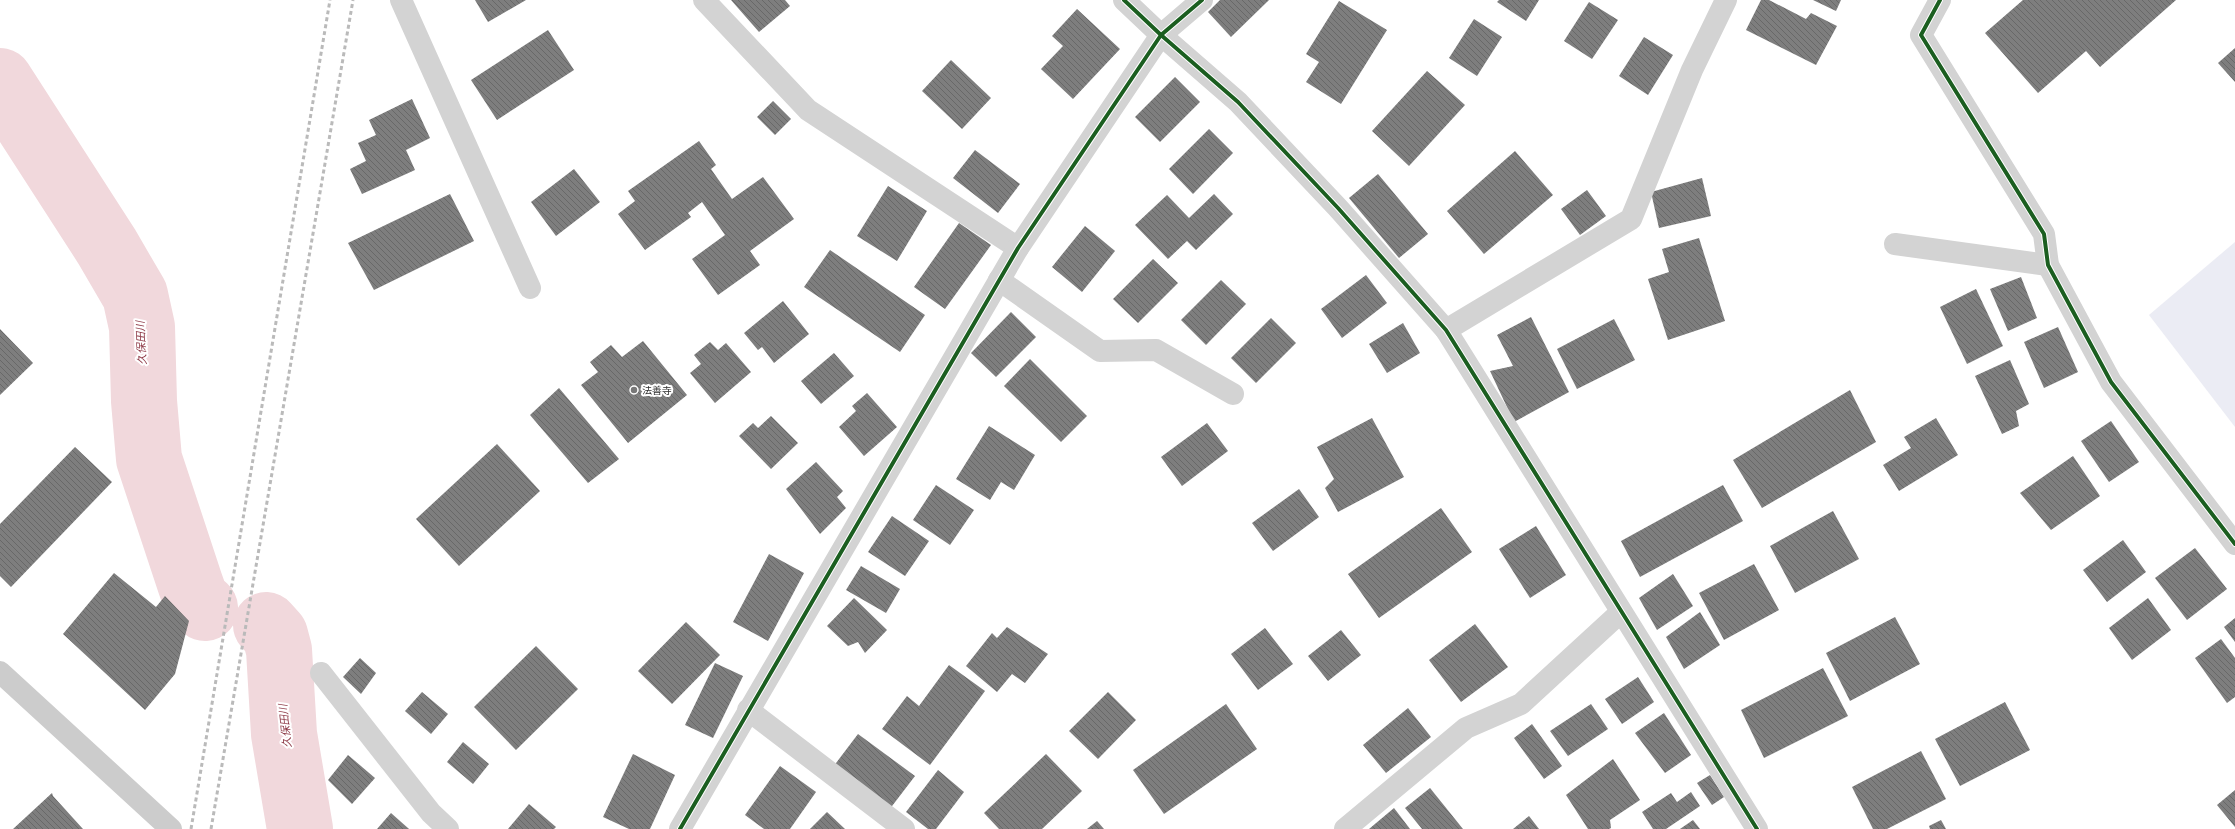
<svg xmlns="http://www.w3.org/2000/svg" width="2235" height="829" font-family="Arial,'Noto Sans JP',sans-serif">
  <defs>
    <pattern id="building-back-hatch" width="6" height="6" patternUnits="userSpaceOnUse"><rect width="6" height="6" fill="#7e7e7e"/><path d="M-1 5l2 2M0 0l6 6M5-1l2 2" fill="none" stroke="#686868"/></pattern>
  </defs>
  <rect width="100%" height="100%" fill="#fff"/>
  <polygon fill="#ebecf4" points="2235,242 2235,427 2149,315"/>
  <g fill="none" stroke-linecap="round" stroke-linejoin="round">
    <g stroke="#f1d8dc" stroke-width="66">
      <polyline points="0,81 107,247 135,295 142,327 144,401 149,459 190,583 196,600 205,608"/>
      <polyline points="266,625 275,635 279,650 284,734 300,829"/>
    </g>
  </g>
  <g fill="url(#building-back-hatch)">
    <polygon points="475,0 526,0 488,22"/>
    <polygon points="731,0 785,0 790,6 759,32"/>
    <polygon points="1220,0 1269,0 1231,37 1208,12"/>
    <polygon points="1499,0 1539,0 1526,21 1497,2"/>
    <polygon points="1761,0 1769,0 1806,19 1811,13 1837,26 1816,65 1746,30"/>
    <polygon points="1813,0 1841,0 1836,11"/>
    <polygon points="2023,0 2176,0 2100,67 2086,51 2038,93 1985,33"/>
    <polygon points="1339,1 1387,30 1341,104 1306,82 1319,62 1306,54"/>
    <polygon points="1589,2 1618,20 1592,59 1564,41"/>
    <polygon points="1077,9 1120,49 1073,99 1041,69 1063,46 1052,36"/>
    <polygon points="1474,19 1502,37 1477,76 1449,58"/>
    <polygon points="548,30 574,70 497,120 471,80"/>
    <polygon points="1644,37 1673,55 1648,95 1619,76"/>
    <polygon points="2235,48 2235,82 2218,63"/>
    <polygon points="951,60 991,98 962,129 922,91"/>
    <polygon points="1427,71 1465,105 1409,166 1372,131"/>
    <polygon points="1175,77 1200,102 1160,142 1135,117"/>
    <polygon points="412,99 430,138 406,150 415,170 362,194 350,169 366,161 358,143 376,135 369,120"/>
    <polygon points="773,101 791,119 775,135 757,117"/>
    <polygon points="1209,129 1233,153 1193,194 1169,169"/>
    <polygon points="699,141 716,165 711,169 732,199 763,177 794,219 750,251 760,265 718,295 692,259 725,235 702,202 688,213 691,217 645,250 618,214 635,201 628,191"/>
    <polygon points="975,150 1020,184 998,213 953,178"/>
    <polygon points="1515,151 1553,195 1484,254 1447,211"/>
    <polygon points="574,169 600,202 556,236 531,202"/>
    <polygon points="1378,174 1428,234 1399,258 1349,198"/>
    <polygon points="1702,178 1711,216 1659,228 1651,192"/>
    <polygon points="888,186 927,211 897,261 857,236"/>
    <polygon points="1587,190 1606,216 1580,235 1561,209"/>
    <polygon points="450,194 474,241 374,290 348,243"/>
    <polygon points="1214,194 1233,214 1196,250 1187,241 1168,259 1135,225 1167,195 1189,218"/>
    <polygon points="959,223 991,245 945,309 914,287"/>
    <polygon points="1085,226 1115,251 1082,292 1052,267"/>
    <polygon points="1699,238 1725,321 1668,340 1648,279 1669,272 1662,249"/>
    <polygon points="830,250 925,315 900,352 804,287"/>
    <polygon points="1153,259 1178,283 1138,323 1113,299"/>
    <polygon points="1366,275 1387,303 1342,338 1321,309"/>
    <polygon points="2021,277 2037,318 2008,331 1990,289"/>
    <polygon points="1221,280 1246,304 1206,345 1181,320"/>
    <polygon points="1976,289 2003,346 1967,364 1940,307"/>
    <polygon points="783,301 809,334 774,363 762,347 758,350 744,333"/>
    <polygon points="1011,312 1036,337 996,377 971,353"/>
    <polygon points="1531,317 1569,392 1514,422 1490,371 1513,366 1497,335"/>
    <polygon points="1271,318 1296,343 1256,383 1231,358"/>
    <polygon points="1614,319 1635,360 1577,389 1557,349"/>
    <polygon points="1403,323 1420,353 1387,373 1369,344"/>
    <polygon points="2058,327 2078,372 2044,388 2024,342"/>
    <polygon points="0,329 33,363 0,395"/>
    <polygon points="643,341 687,395 628,443 581,385 598,372 590,362 611,345 622,357"/>
    <polygon points="710,342 718,350 726,343 751,372 715,403 690,373 701,364 694,355"/>
    <polygon points="834,353 854,376 821,404 801,381"/>
    <polygon points="1030,359 1087,416 1061,442 1004,386"/>
    <polygon points="2010,360 2029,404 2016,411 2019,426 2002,434 1975,376"/>
    <polygon points="559,388 619,459 588,483 530,415"/>
    <polygon points="1850,390 1876,442 1762,508 1733,460"/>
    <polygon points="867,393 897,427 864,456 839,427 856,411 852,406"/>
    <polygon points="771,416 798,443 771,469 739,436 753,423 758,428"/>
    <polygon points="1372,418 1404,477 1338,512 1325,488 1334,479 1317,447"/>
    <polygon points="1936,418 1958,455 1899,491 1883,465 1911,448 1904,437"/>
    <polygon points="2111,421 2139,462 2109,482 2081,441"/>
    <polygon points="1207,423 1228,451 1182,486 1161,457"/>
    <polygon points="989,426 1035,455 1014,490 1001,482 990,500 956,479"/>
    <polygon points="497,444 540,491 459,566 416,519"/>
    <polygon points="75,447 112,482 11,587 0,576 0,524"/>
    <polygon points="2073,456 2100,496 2051,530 2020,493"/>
    <polygon points="816,462 843,491 837,497 846,508 820,534 786,489"/>
    <polygon points="936,485 974,510 950,545 913,520"/>
    <polygon points="1723,485 1743,521 1640,577 1621,541"/>
    <polygon points="1299,489 1319,517 1273,551 1252,523"/>
    <polygon points="1441,508 1472,552 1379,618 1348,574"/>
    <polygon points="1833,511 1859,559 1795,593 1770,546"/>
    <polygon points="892,516 929,541 905,576 868,552"/>
    <polygon points="1536,526 1566,575 1530,598 1499,549"/>
    <polygon points="2123,540 2146,572 2107,602 2083,570"/>
    <polygon points="2195,548 2227,589 2187,620 2155,578"/>
    <polygon points="769,554 804,573 768,641 733,622"/>
    <polygon points="1754,564 1779,610 1724,640 1699,593"/>
    <polygon points="861,566 900,589 886,613 846,590"/>
    <polygon points="114,573 156,607 165,596 189,621 175,674 145,710 63,634"/>
    <polygon points="1673,574 1693,606 1657,630 1639,598"/>
    <polygon points="854,598 887,630 865,653 858,642 848,646 827,626"/>
    <polygon points="2148,598 2171,630 2132,660 2109,628"/>
    <polygon points="1700,612 1720,645 1684,669 1666,637"/>
    <polygon points="1895,617 1920,664 1850,701 1826,653"/>
    <polygon points="2235,618 2235,642 2224,627"/>
    <polygon points="686,622 720,655 672,704 638,671"/>
    <polygon points="1475,624 1508,667 1461,702 1429,660"/>
    <polygon points="1007,627 1048,654 1025,683 1012,674 997,692 966,666 992,633 997,638"/>
    <polygon points="1265,628 1293,664 1258,690 1231,654"/>
    <polygon points="1341,630 1361,655 1328,681 1308,656"/>
    <polygon points="2221,639 2235,658 2235,697 2227,703 2195,658"/>
    <polygon points="536,646 578,689 516,750 474,707"/>
    <polygon points="360,658 376,673 361,694 343,677"/>
    <polygon points="715,663 743,676 713,738 685,725"/>
    <polygon points="949,665 985,691 930,765 882,729 907,696 919,706"/>
    <polygon points="1823,668 1848,716 1764,758 1741,710"/>
    <polygon points="1638,677 1654,702 1622,724 1605,699"/>
    <polygon points="422,692 448,714 431,734 405,711"/>
    <polygon points="1108,692 1136,720 1098,759 1069,731"/>
    <polygon points="2005,702 2030,750 1960,786 1935,739"/>
    <polygon points="1226,704 1257,749 1164,814 1133,770"/>
    <polygon points="1591,704 1608,729 1568,756 1550,731"/>
    <polygon points="1408,708 1431,737 1386,773 1363,745"/>
    <polygon points="1664,713 1691,755 1665,773 1635,733"/>
    <polygon points="1532,724 1562,766 1544,779 1514,738"/>
    <polygon points="858,734 915,776 889,810 833,767"/>
    <polygon points="463,742 489,764 473,784 447,762"/>
    <polygon points="1921,751 1946,799 1887,829 1873,829 1852,787"/>
    <polygon points="633,754 675,775 650,829 629,829 603,817"/>
    <polygon points="1046,754 1082,791 1042,829 999,829 984,813"/>
    <polygon points="348,755 375,778 352,804 328,780"/>
    <polygon points="1613,759 1640,800 1610,820 1611,828 1609,829 1588,829 1566,795"/>
    <polygon points="780,766 816,792 790,829 764,829 745,815"/>
    <polygon points="938,770 964,792 936,829 928,829 906,812"/>
    <polygon points="1710,775 1724,797 1712,805 1697,783"/>
    <polygon points="1430,788 1463,829 1422,829 1405,808"/>
    <polygon points="2235,790 2235,827 2217,805"/>
    <polygon points="1691,792 1700,806 1666,829 1653,829 1642,812 1671,793 1677,802"/>
    <polygon points="52,793 53,796 83,829 13,829"/>
    <polygon points="529,804 556,827 554,829 508,829"/>
    <polygon points="1394,808 1410,829 1369,829"/>
    <polygon points="827,812 845,829 810,829"/>
    <polygon points="391,813 409,829 377,829"/>
    <polygon points="1529,816 1539,829 1513,829"/>
    <polygon points="1693,820 1700,829 1680,829"/>
    <polygon points="1941,820 1946,829 1930,829 1929,826"/>
    <polygon points="1097,821 1104,829 1087,829"/>
  </g>
  <g fill="none" stroke-linecap="round" stroke-linejoin="round">
    <g stroke="#d3d3d3" stroke-width="22">
      <polyline points="401,0 530,288"/>
      <polyline points="704,0 808,110 1018,248"/>
      <polyline points="1124,0 1161,35 1238,102 1338,208 1446,330 1757,829"/>
      <polyline points="1940,0 1921,35 2044,234 2048,265 2111,382 2235,544"/>
      <polyline points="1895,244 2048,265"/>
      <polyline points="999,280 1100,351 1156,350 1233,394"/>
      <polyline points="1446,330 1631,219 1692,70 1726,0"/>
      <polyline points="321,673 431,813 448,829"/>
      <polyline points="748,710 904,829"/>
      <polyline points="680,829 1018,248 1161,35 1202,0"/>
      <polyline points="1345,829 1466,728 1521,704 1621,612"/>
    </g>
    <polyline stroke="#ccc" stroke-width="22" points="0,672 171,829"/>
    <g stroke="#bababa" stroke-width="3" stroke-dasharray="4 3" stroke-linecap="butt">
      <polyline points="191,829 330,0"/>
      <polyline points="211,829 353,0"/>
    </g>
    <defs>
      <g id="cycleway">
        <polyline points="1124,0 1161,35 1238,102 1338,208 1446,330 1757,829"/>
        <polyline points="1940,0 1921,35 2044,234 2048,265 2111,382 2235,544"/>
        <polyline points="680,829 1018,248 1161,35 1202,0"/>
      </g>
    </defs>
    <use href="#cycleway" stroke="#fff" stroke-width="6"/>
    <use href="#cycleway" stroke="#1b5e20" stroke-width="4"/>
  </g>
  <circle fill="#777" stroke="#fff" stroke-width="1.5" cx="634" cy="390" r="4"/>
  <g text-anchor="middle" stroke-width="4" stroke-linejoin="round" paint-order="stroke">
    <g font-size="10" fill="#2e2e2e" stroke="#fff" text-anchor="start">
      <text x="642" y="394">法善寺</text>
    </g>
    <g font-size="11" font-style="italic" fill="#8f3c49" stroke="#fff">
      <text transform="translate(141 343) rotate(-93)" y="4">久保田川</text>
      <text transform="translate(285 726) rotate(-96)" y="4">久保田川</text>
    </g>
  </g>
</svg>
